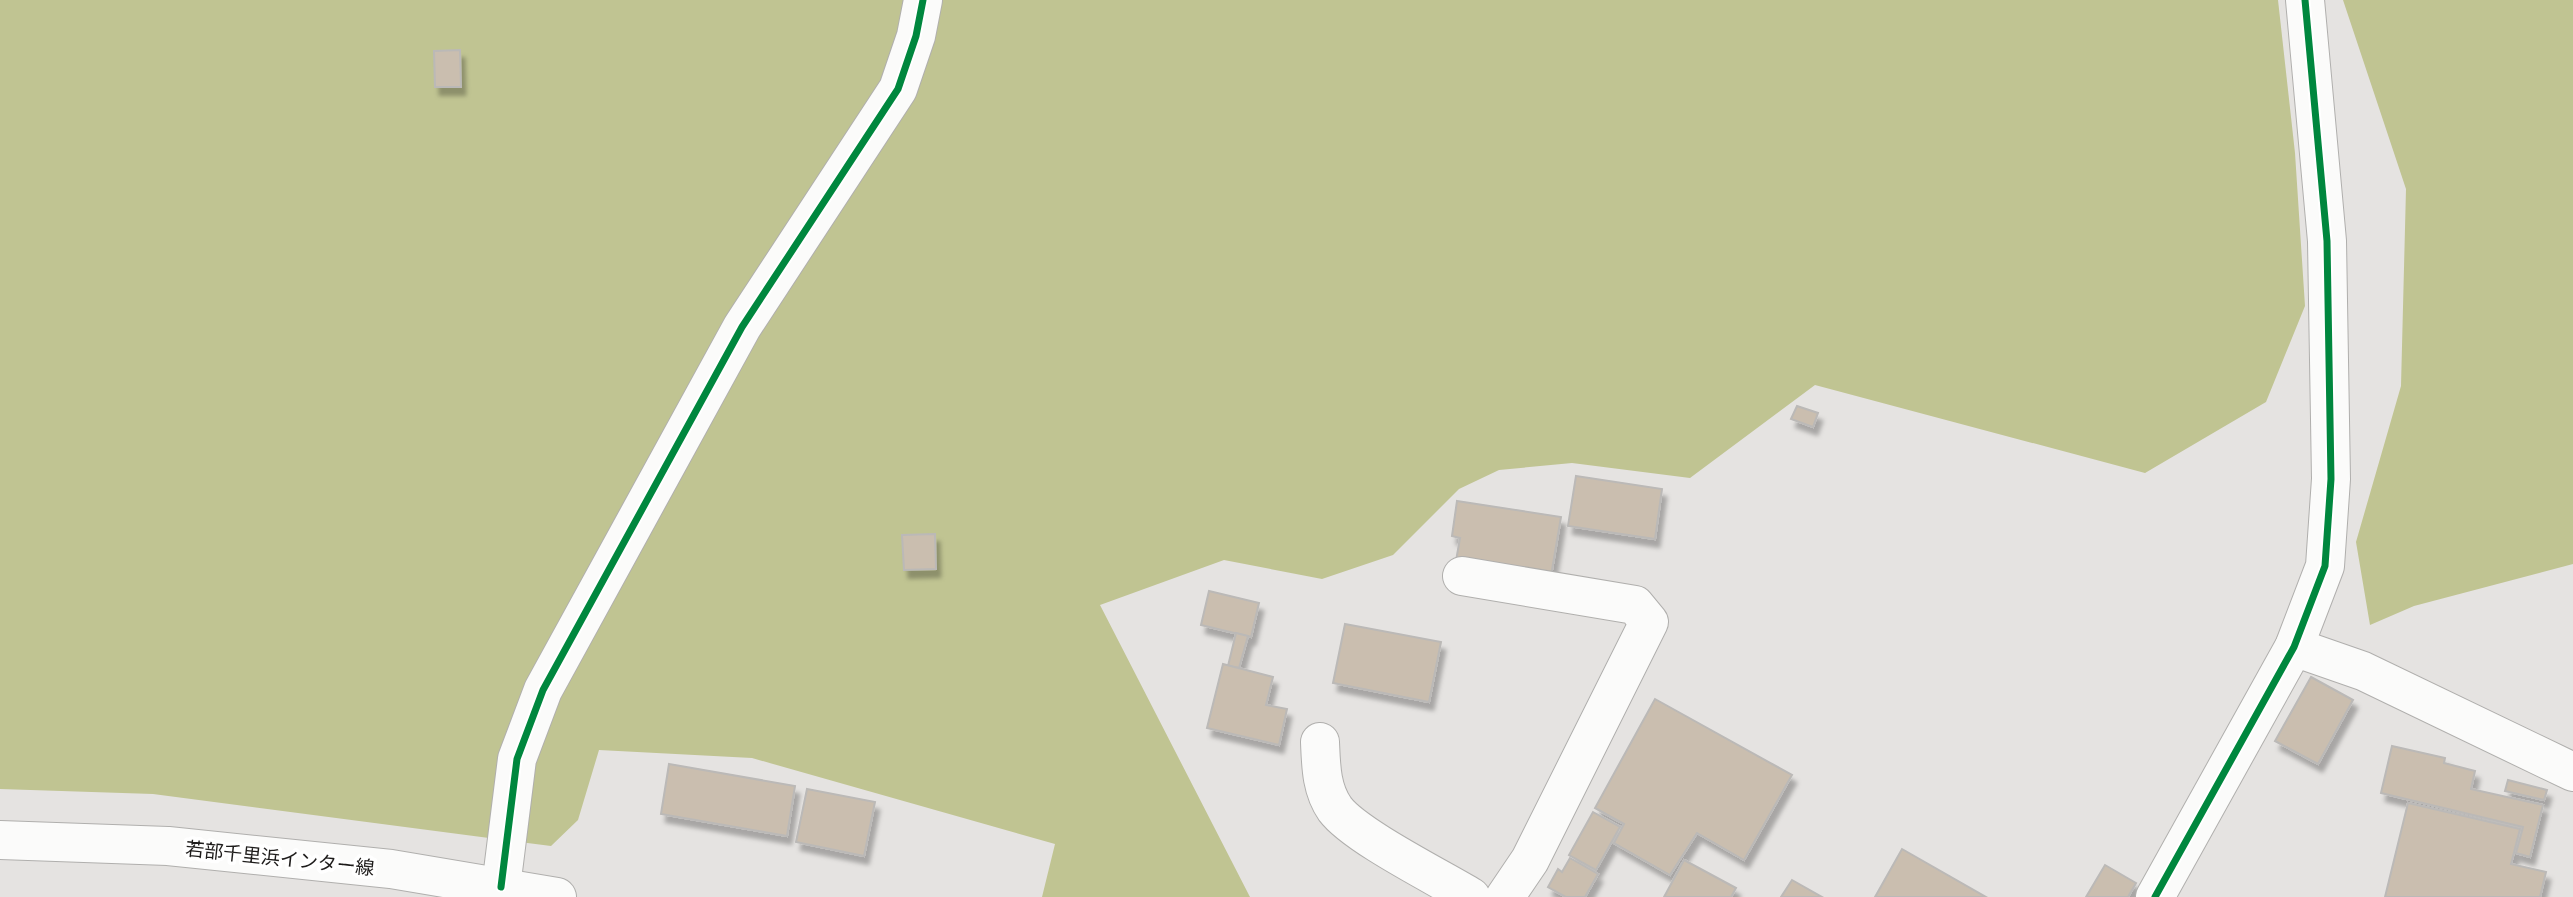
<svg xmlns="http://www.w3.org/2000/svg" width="2573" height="897" font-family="Commissioner,'Noto Sans JP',sans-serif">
  <defs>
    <filter id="shadow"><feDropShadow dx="4.5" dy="8" stdDeviation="2" flood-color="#0004"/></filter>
  </defs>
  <rect width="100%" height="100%" fill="#e5e3e1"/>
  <g fill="#c0c492">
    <polygon points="0,0 2278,0 2295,153 2305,306 2266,402 2145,473 1815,385 1690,478 1572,463 1499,470 1459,489 1393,555 1322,579 1224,560 1100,605 1250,897 1042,897 1055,844 752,758 599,750 578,820 551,846 153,794 0,789"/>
    <polygon points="2343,0 2573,0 2573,564 2414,606 2370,625 2356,542 2401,386 2406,189"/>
  </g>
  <g fill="#cabeaf" stroke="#bbb9b7" stroke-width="2" filter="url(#shadow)">
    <polygon points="460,50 461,87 435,87 434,51"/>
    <polygon points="1797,406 1818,413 1813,427 1791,419"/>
    <polygon points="1576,476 1662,489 1655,539 1568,526"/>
    <polygon points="1457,501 1561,517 1551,576 1456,561 1460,538 1452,536"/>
    <polygon points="935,534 936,569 904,570 902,535"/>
    <polygon points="1209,591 1259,603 1251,637 1201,625"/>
    <polygon points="1345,624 1441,642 1429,702 1333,683"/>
    <polygon points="1236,633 1248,636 1239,668 1228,666"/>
    <polygon points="1223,664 1273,677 1266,705 1287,709 1279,745 1207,728"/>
    <polygon points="2311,677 2353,700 2318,764 2275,741"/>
    <polygon points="1655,699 1792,775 1744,860 1697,833 1670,875 1614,843 1624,824 1595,808"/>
    <polygon points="2392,746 2445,758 2444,763 2475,771 2471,789 2543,805 2530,857 2516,853 2523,827 2381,793"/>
    <polygon points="669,764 795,786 787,836 661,814"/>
    <polygon points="2508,780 2547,790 2544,800 2505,791"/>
    <polygon points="807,789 875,802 864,856 796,842"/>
    <polygon points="2408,803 2520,829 2511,864 2546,872 2540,897 2385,897"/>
    <polygon points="1593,812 1620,827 1596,870 1569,855"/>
    <polygon points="1902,849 1986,897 1875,897"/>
    <polygon points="1570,858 1598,874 1585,897 1566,897 1548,887 1558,869 1562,872"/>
    <polygon points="1684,860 1736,888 1731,897 1664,897"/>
    <polygon points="2105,865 2136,883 2128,897 2086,897"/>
    <polygon points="1792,880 1822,897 1781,897"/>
  </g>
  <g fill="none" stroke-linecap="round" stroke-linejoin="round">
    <defs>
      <g id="minor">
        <polyline points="1462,576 1635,605 1649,622 1530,860 1505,897"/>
        <polyline points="2294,647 2363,671 2573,772"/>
        <path d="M1320 742C1321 765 1321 789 1335 809 1355 836 1440 878 1471 897"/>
        <polyline points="501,887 517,759 543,690 742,327 898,89 916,36 923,0"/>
        <polyline points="2155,897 2294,647 2325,566 2331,479 2327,241 2305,0"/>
      </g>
      <polyline id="major" points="0,840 168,846 391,869 557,897"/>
    </defs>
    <use href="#minor" stroke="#b0afad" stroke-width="40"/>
    <use href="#major" stroke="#b0afad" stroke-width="40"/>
    <use href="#minor" stroke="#fbfbfa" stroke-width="38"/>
    <use href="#major" stroke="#fbfbfa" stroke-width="38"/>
    <defs>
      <g id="cycleway">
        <polyline points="501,887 517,759 543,690 742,327 898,89 916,36 923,0"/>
        <polyline points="2155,897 2294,647 2325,566 2331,479 2327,241 2305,0"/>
      </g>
    </defs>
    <use href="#cycleway" stroke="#fff" stroke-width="11"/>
    <use href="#cycleway" stroke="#00873e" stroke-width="7"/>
  </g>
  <g text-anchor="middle" stroke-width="7" stroke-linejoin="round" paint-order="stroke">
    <g font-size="19" fill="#1e1c1b" stroke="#fff">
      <text transform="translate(280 858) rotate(6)" y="7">若部千里浜インター線</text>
    </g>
  </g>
</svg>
